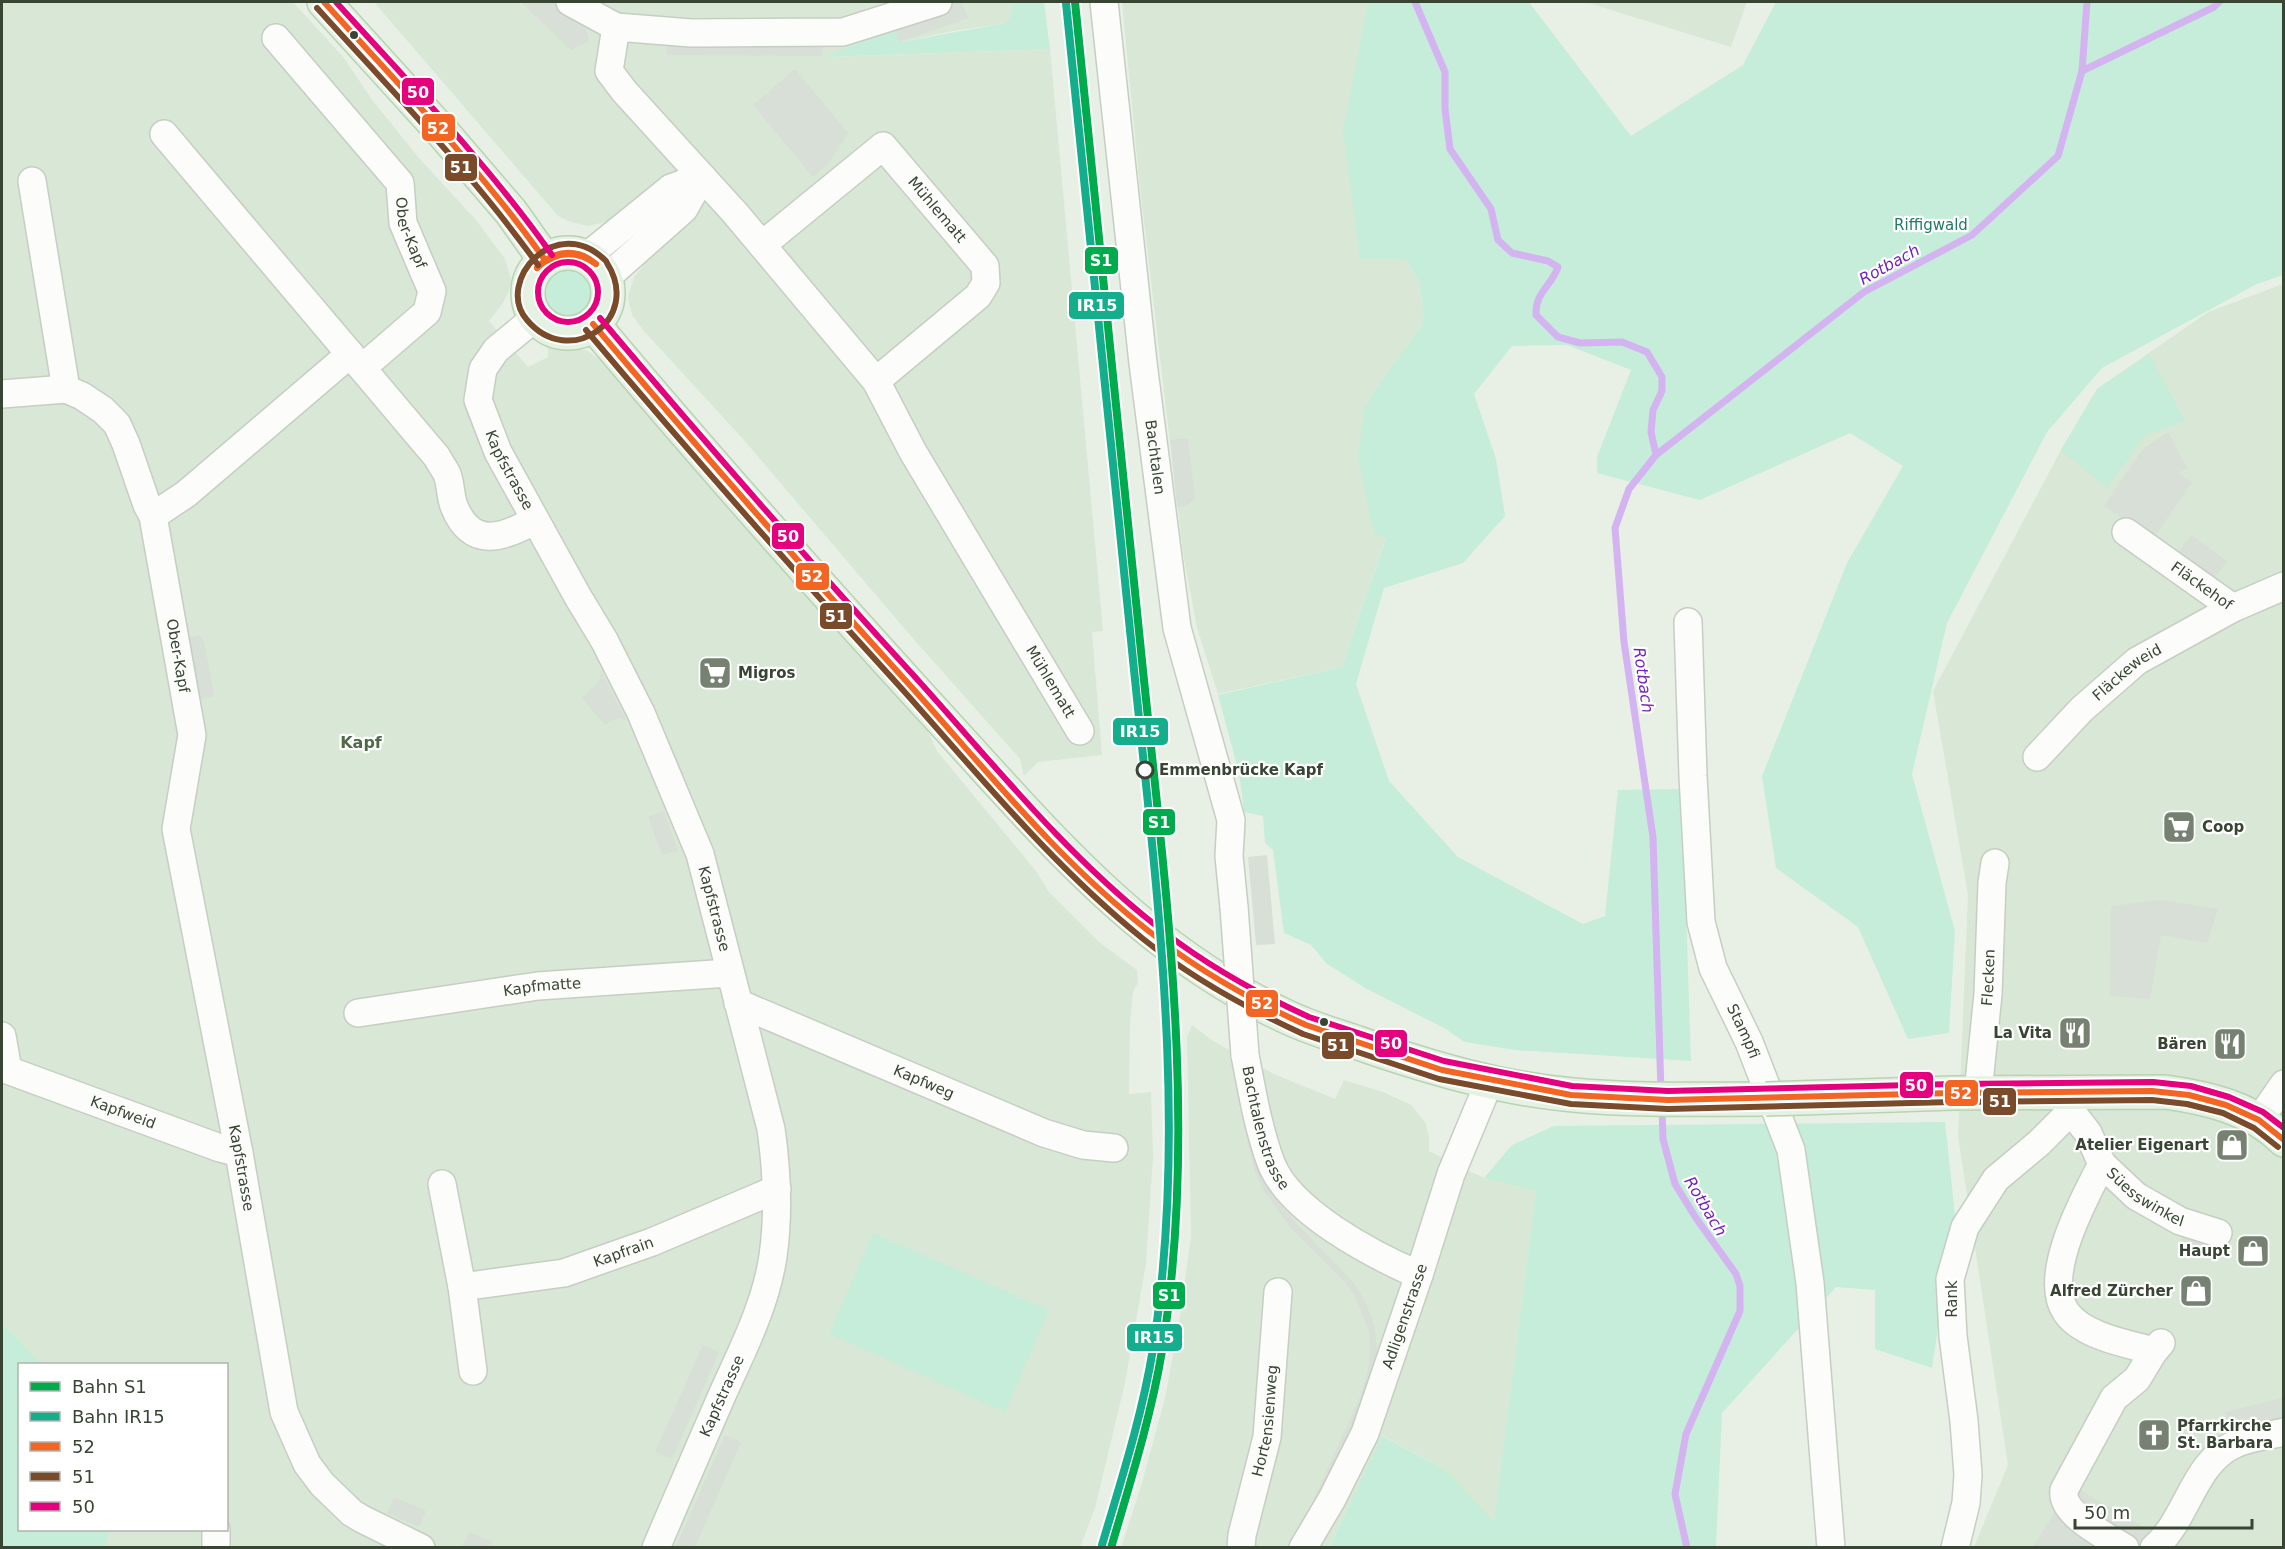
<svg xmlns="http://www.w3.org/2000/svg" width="2285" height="1549" font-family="'DejaVu Sans',sans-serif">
  <rect width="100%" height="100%" fill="#e8f0e6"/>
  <g fill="#d9e7d6">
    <polygon points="2,2 293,2 344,58 373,101 419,158 476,220 505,259 511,279 509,291 503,303 489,321 528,367 548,357 548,347 562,345 588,351 605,364 920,714 937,751 1036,871 1048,891 1100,943 1137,970 1138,983 1133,991 1130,1024 1129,1094 1151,1092 1153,1156 1146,1264 1125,1383 1095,1508 1080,1547 107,1547 108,1530 226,1530 226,1364 42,1364 2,1323"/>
    <polygon points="374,2 1012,2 1012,14 1006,23 953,31 828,57 1050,49 1103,631 1092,632 1102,755 1038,762 1024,776 1020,759 910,635 743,439 643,330 632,315 628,297 634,277 643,266 606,222 587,226 568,221 558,216"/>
    <polygon points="1122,2 1368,2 1360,258 1405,259 1418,280 1423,305 1422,325 1381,381 1364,409 1386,537 1342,667 1218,694 1197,628 1183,553 1139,179"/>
    <polygon points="1585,2 1747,2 1731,47"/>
    <polygon points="2283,284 2283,1547 1974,1547 2008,1465 1958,1136 1968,895 1933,691 2061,450 2097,389 2208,312"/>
    <polygon points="1192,1025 1213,1041 1274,1074 1335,1099 1344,1080 1383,1092 1411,1105 1425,1122 1429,1137 1429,1151 1484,1178 1536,1191 1494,1522 1446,1470 1383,1436 1329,1547 1121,1548 1142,1483 1165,1398 1180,1317 1191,1236 1187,1037"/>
  </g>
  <g fill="#c5edd9">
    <polygon points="1012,2 1044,2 1050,49 825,57 894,28 900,42 1006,23 1012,14"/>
    <polygon points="1368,2 1529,2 1631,136 1743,65 1776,2 2283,2 2283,275 2257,284 2102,368 2047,432 1947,623 1912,774 1955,931 1949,1033 1908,1039 1858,927 1776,868 1762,776 1847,563 1903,466 1850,433 1700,500 1597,473 1597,457 1631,370 1567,345 1512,346 1474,394 1496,459 1505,516 1463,563 1384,588 1356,684 1389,781 1458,857 1583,924 1605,916 1618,790 1682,789 1691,1061 1515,1050 1465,1042 1444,1028 1367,989 1327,964 1311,945 1284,933 1273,850 1265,843 1263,816 1244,812 1239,773 1218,695 1342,667 1386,538 1374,534 1358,458 1364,408 1381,381 1422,325 1423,305 1418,280 1405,259 1360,259 1343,131"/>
    <circle cx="569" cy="293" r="23"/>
    <polygon points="2149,354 2185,421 2145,435 2107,488 2061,450 2097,389"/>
    <polygon points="1945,1122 1955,1215 1932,1368 1875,1349 1875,1290 1836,1287 1722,1413 1716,1547 1329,1548 1382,1436 1446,1470 1494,1521 1536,1191 1484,1178 1512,1145 1554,1126"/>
    <polygon points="873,1233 1049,1310 1005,1412 829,1334"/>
    <polygon points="2,1323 42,1364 20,1364 20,1530 108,1530 107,1547 2,1547"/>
  </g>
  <g fill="#d8dfd6">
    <polygon points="521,2 580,2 589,41 571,50"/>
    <polygon points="957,2 962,2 968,18 899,42 893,24"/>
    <polygon points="666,36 823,41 822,56 667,55"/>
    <polygon points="795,69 848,133 828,164 813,177 753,105"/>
    <polygon points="2168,432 2187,468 2179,473 2192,482 2153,539 2104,506 2143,449"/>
    <polygon points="1188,438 1195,499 1186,506 1177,507 1170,440"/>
    <polygon points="2191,535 2227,561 2213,580 2177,555"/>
    <polygon points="199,635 204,641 214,696 193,701 181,639"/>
    <polygon points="635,668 684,774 678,777 629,671"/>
    <polygon points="601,671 626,720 617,718 605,725 582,698 599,682"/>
    <polygon points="664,811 678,851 662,855 648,817"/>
    <polygon points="1267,855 1275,944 1256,945 1248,857"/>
    <polygon points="2161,900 2218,909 2207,943 2161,935 2150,999 2110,996 2111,906"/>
    <polygon points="1241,1095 1262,1172 1276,1199 1295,1222 1354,1283 1366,1303 1374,1325 1377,1348 1370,1390 1318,1506 1312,1503 1360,1397 1368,1370 1370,1349 1369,1330 1354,1295 1344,1281 1291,1228 1263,1190 1254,1169 1245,1130"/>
    <polygon points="2185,1231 2213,1241 2208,1253 2180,1244"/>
    <polygon points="703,1345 719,1352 672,1459 655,1452"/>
    <polygon points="2283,1398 2283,1416 2229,1430 2225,1412"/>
    <polygon points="725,1435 741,1442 695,1547 676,1547"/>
    <polygon points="2070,1484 2153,1533 2132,1547 2032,1548 2059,1506"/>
    <polygon points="394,1497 426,1511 419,1527 387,1513"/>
    <polygon points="469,1532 493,1542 491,1547 462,1547"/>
  </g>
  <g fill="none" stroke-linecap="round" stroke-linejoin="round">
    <g stroke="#d4b3f1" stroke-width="7">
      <path d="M1415 2 1445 72V109L1450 149 1491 209 1498 240 1512 253 1548 261 1558 267C1551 287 1535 292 1536 315L1558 337 1580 343 1622 342 1647 352 1662 377V391L1653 410 1651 432 1656 455"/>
      <polyline points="2082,71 2214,7 2219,2"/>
      <polyline points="1661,1091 1653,837 1624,642 1615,528 1629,489 1656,455 1864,292 1972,235 2058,156 2082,71 2087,2"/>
      <polyline points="1662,1108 1663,1139 1675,1184 1696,1218 1736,1274 1740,1286 1740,1311 1686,1434 1675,1494 1687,1548"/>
    </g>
    <defs>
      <g id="minor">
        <path id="s1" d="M570 2 616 27 609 71 624 91 735 213 876 381 913 452 1080 731"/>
        <path id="s2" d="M1104 2 1143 363 1177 628 1231 820 1229 856 1234 907"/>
        <polyline points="616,27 691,33 843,32 938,2"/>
        <path id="s3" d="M276 38 400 183 403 223 432 291 427 312 362 368"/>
        <polyline points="164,134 350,354"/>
        <polyline points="32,181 66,389"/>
        <path id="s4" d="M762 245 883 146 985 266 986 283 978 296 876 381"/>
        <polyline points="586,257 671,188 702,177"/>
        <polyline points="606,278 684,209 702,177"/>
        <path id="s5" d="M536 317 496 350 483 369 478 400 498 452 578 597 604 640 641 713 700 854 771 1129C777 1171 779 1214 773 1256 766 1304 743 1349 723 1393 701 1444 678 1496 656 1548"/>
        <path d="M2 394 66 389 82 396 103 410 117 424 126 444 147 505 153 516 186 494 350 354 437 457C440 463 444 468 447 474 451 484 450 496 454 506 471 549 502 539 535 520"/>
        <path id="s6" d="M153 516 192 735 176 829 239 1153 284 1412 307 1464 322 1484 352 1513 362 1519 421 1548"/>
        <path id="s7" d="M2126 532 2233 608"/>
        <path id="s8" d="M1688 622 1693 776 1701 922 1713 968 1749 1042 1791 1150 1810 1283 1831 1548"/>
        <path id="s9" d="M2037 757 2082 709 2137 661 2233 608 2284 586"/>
        <path id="s10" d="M738 1003 1044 1133 1083 1145 1114 1148"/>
        <path id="s11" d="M358 1013 538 986 729 973"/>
        <polyline points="2,1036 8,1070"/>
        <path id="s12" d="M1245 1055C1252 1091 1258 1128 1271 1163 1290 1212 1373 1255 1419 1275"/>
        <path id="s13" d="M2 1068 220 1148 239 1153"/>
        <path id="s14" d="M1978 1093 1988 994 1992 883 1995 863"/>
        <path id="s15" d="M2071 1111 2088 1133 2102 1164 2136 1196 2180 1221 2218 1233"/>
        <polyline points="2259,1120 2284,1084"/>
        <path d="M2102 1164C2085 1197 2041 1276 2066 1312 2082 1336 2128 1344 2154 1351"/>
        <polyline points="442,1184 462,1287 473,1371"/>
        <path id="s16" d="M462 1287 564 1273 652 1242 777 1189"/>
        <polyline points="216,1530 216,1548"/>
        <path id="s17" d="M1241 1548 1242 1535 1267 1437 1278 1292"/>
        <path id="s18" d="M1303 1548 1332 1499 1365 1433 1419 1275 1451 1174 1490 1080"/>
        <polyline points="1955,1548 1966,1503 1968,1475 1964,1421 1953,1336 1950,1279 1965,1227 1996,1179 2039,1143 2071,1111 2074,1093"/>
        <path d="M2125 1548C2106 1536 2060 1514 2064 1490L2114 1398 2137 1379 2154 1351 2161 1343"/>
        <path d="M2154 1548C2187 1520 2193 1464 2233 1445 2248 1437 2268 1436 2284 1432"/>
      </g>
      <g id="major">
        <polyline points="324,2 444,134 511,212 545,260"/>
        <circle cx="568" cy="293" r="40"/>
        <path d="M593 324C701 453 813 579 926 703 1038 824 1134 946 1287 1017 1312 1029 1338 1036 1364 1045 1431 1068 1502 1089 1573 1095 1637 1101 1701 1099 1766 1099"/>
        <path d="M1893 1095 1953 1093 2165 1092C2208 1098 2252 1108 2284 1140"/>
      </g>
    </defs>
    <use href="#minor" stroke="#c6cec3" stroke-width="30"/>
    <use href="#major" stroke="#b8d3b2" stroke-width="36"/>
    <use href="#minor" stroke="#fcfdfb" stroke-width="27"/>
    <use href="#major" stroke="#e5f1e2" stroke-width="33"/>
    <defs>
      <polyline id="minor-bridge" points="1234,907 1245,1055"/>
      <polyline id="major-bridge" points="1766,1099 1893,1095"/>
    </defs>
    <use href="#minor-bridge" stroke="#c6cec3" stroke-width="30" stroke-linecap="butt"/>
    <use href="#major-bridge" stroke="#b8d3b2" stroke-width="36" stroke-linecap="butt"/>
    <use href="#minor-bridge" stroke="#fcfdfb" stroke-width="27"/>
    <use href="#major-bridge" stroke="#e5f1e2" stroke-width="33"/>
    <defs>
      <g id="bus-1">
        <path d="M324 2C400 86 479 167 545 260"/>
        <path d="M537 268C554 249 578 248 596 264"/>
        <path d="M537 268C556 251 576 250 596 264"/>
        <path d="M593 324C695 445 800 564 907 682 985 768 1058 861 1150 932 1197 970 1251 1000 1306 1025L1442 1070 1571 1095 1668 1100 1953 1093 2152 1091 2189 1095 2226 1105 2259 1120 2284 1140"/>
      </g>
      <g id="bus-2">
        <path d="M317 8C393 92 472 173 538 265"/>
        <path d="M606 261C556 211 494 282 527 320 569 370 643 320 607 263"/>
        <path d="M586 330C689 452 794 571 902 689 979 775 1052 865 1142 938 1190 977 1246 1008 1303 1034L1439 1079 1571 1104 1668 1109 1953 1102 2152 1100 2187 1104 2223 1113 2254 1128 2278 1147"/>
      </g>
      <g id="bus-3">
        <path d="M336 2C410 84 488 164 552 255"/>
        <circle cx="568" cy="292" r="30"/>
        <path d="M600 318C703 440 808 560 916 678 992 762 1064 853 1154 924 1201 962 1254 992 1309 1017L1444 1061 1572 1086 1668 1091 1953 1084 2153 1082 2191 1086 2229 1097 2263 1112 2284 1128"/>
      </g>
    </defs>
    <use href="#bus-1" stroke="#fff" stroke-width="10"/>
    <use href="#bus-2" stroke="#fff" stroke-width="10"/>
    <use href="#bus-3" stroke="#fff" stroke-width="10"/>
    <use href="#bus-1" stroke="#f26522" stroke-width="6"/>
    <use href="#bus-2" stroke="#7a4b2a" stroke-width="6"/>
    <use href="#bus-3" stroke="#e5007d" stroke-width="6"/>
    <defs>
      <path id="rail-1" d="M1075 2C1097 215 1118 428 1140 641 1163 873 1200 1118 1162 1351 1151 1417 1130 1483 1111 1548"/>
      <path id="rail-2" d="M1066 3C1088 215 1109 428 1131 640 1154 873 1190 1116 1153 1349 1142 1416 1121 1481 1102 1545"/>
    </defs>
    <use href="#rail-1" stroke="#fff" stroke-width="12"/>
    <use href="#rail-2" stroke="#fff" stroke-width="12"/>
    <use href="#rail-1" stroke="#00ab4d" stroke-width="8"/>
    <use href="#rail-2" stroke="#15ae8d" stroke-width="8"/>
  </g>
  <defs>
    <symbol id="supermarket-square" viewBox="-11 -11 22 22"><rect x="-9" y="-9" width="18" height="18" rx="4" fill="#768172" stroke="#fff"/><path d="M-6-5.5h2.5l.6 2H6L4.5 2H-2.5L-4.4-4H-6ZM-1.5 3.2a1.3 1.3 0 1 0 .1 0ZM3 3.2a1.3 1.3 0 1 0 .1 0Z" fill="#fff"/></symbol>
    <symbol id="restaurant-square" viewBox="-11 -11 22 22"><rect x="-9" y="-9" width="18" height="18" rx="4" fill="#768172" stroke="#fff"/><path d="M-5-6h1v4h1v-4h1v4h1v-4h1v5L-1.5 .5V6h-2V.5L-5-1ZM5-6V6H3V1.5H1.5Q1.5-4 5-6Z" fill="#fff"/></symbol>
    <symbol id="shop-square" viewBox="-11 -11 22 22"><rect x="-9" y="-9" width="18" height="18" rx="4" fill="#768172" stroke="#fff"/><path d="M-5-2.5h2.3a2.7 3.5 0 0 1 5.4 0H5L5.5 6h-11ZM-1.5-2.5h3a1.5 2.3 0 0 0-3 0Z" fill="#fff"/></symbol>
    <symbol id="church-square" viewBox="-11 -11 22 22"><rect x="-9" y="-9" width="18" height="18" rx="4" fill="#768172" stroke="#fff"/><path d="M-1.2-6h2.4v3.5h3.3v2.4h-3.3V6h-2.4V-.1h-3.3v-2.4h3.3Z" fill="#fff"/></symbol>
  </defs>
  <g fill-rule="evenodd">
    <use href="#supermarket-square" x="696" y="654" width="38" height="38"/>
    <use href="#supermarket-square" x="2160" y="808" width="38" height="38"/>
    <use href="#restaurant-square" x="2056" y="1014" width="38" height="38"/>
    <use href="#restaurant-square" x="2211" y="1025" width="38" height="38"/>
    <use href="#shop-square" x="2213" y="1126" width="38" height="38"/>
    <use href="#shop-square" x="2234" y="1232" width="38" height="38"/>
    <use href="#shop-square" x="2177" y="1272" width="38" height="38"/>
    <use href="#church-square" x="2135" y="1416" width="38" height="38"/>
  </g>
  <g fill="#384533" stroke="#fff" stroke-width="2">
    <circle cx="354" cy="35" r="5"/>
    <circle cx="1324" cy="1022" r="5"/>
  </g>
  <circle fill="#fff" stroke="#384533" stroke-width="3" cx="1145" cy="770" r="8"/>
  <g text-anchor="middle" stroke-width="4.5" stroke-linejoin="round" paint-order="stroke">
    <g font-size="15" fill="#384533" stroke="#fff">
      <text dy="5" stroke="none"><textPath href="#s4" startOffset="240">Mühlematt</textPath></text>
      <text dy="5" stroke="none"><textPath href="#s3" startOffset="242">Ober-Kapf</textPath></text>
      <text dy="5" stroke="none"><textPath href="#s2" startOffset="458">Bachtalen</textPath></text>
      <text dy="5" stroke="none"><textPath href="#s5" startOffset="183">Kapfstrasse</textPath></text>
      <text dy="5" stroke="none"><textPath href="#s7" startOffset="93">Fläckehof</textPath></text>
      <text dy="5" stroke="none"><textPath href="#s6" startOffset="142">Ober-Kapf</textPath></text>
      <text dy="5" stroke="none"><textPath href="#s9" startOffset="124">Fläckeweid</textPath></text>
      <text dy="5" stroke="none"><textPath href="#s1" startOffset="854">Mühlematt</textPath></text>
      <text dy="5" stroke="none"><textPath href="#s5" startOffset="669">Kapfstrasse</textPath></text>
      <text dy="5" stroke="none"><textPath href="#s14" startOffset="116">Flecken</textPath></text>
      <text dy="5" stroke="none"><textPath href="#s11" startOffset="186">Kapfmatte</textPath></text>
      <text dy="5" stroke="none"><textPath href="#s8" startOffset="418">Stampfi</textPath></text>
      <text dy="5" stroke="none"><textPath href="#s10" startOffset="202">Kapfweg</textPath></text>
      <text dy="5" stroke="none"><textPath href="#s13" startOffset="129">Kapfweid</textPath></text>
      <text dy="5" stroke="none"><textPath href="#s12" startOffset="76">Bachtalenstrasse</textPath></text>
      <text dy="5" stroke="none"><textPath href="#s6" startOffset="663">Kapfstrasse</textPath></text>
      <text dy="5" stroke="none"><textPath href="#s15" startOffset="117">Süesswinkel</textPath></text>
      <text dy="5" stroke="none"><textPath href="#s16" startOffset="166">Kapfrain</textPath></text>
      <text transform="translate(1952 1299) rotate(-90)" y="5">Rank</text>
      <text dy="5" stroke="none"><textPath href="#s18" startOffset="254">Adligenstrasse</textPath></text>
      <text transform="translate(722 1396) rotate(-66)" y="5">Kapfstrasse</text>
      <text dy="5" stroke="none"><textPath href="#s17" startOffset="130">Hortensienweg</textPath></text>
    </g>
    <g font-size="15" fill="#227b64" stroke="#fff">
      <text x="1931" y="230">Riffigwald</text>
    </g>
    <g font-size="15" font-weight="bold" fill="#384533" stroke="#fff" text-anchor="end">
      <text x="738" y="678" text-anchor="start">Migros</text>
      <text x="2202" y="832" text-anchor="start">Coop</text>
      <text x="2052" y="1038">La Vita</text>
      <text x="2207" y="1049">Bären</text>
      <text x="2209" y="1150">Atelier Eigenart</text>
      <text x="2230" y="1256">Haupt</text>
      <text x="2173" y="1296">Alfred Zürcher</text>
      <text x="2177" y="1431" text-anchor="start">Pfarrkirche<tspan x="2177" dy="17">St. Barbara</tspan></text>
    </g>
    <g font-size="15" font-weight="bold" fill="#384533" stroke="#fff" text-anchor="start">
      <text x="1159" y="775">Emmenbrücke Kapf</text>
    </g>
    <g font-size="16" font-style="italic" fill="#7524b9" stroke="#fff">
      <text transform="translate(1889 264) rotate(-29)" y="6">Rotbach</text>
      <text transform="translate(1644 680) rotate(82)" y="6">Rotbach</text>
      <text transform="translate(1706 1206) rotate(59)" y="6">Rotbach</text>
    </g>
    <g font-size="16" font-weight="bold" fill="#526949" stroke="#fff">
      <text x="361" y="748">Kapf</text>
    </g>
  </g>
  <g stroke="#fff" stroke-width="2">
    <rect x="401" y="77" width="34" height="29" rx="6" fill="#e5007d"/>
    <rect x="421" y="113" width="35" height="29" rx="6" fill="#f26522"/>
    <rect x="444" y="153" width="34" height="29" rx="6" fill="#7a4b2a"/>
    <rect x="1084" y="246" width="35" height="29" rx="6" fill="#00ab4d"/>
    <rect x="1068" y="291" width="57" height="29" rx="6" fill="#15ae8d"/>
    <rect x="771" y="522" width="34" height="28" rx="6" fill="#e5007d"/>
    <rect x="795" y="562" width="35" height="29" rx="6" fill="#f26522"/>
    <rect x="819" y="602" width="34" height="28" rx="6" fill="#7a4b2a"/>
    <rect x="1112" y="717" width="57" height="29" rx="6" fill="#15ae8d"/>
    <rect x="1142" y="808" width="34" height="28" rx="6" fill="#00ab4d"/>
    <rect x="1245" y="989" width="34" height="29" rx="6" fill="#f26522"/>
    <rect x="1374" y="1029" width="34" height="29" rx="6" fill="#e5007d"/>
    <rect x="1321" y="1031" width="34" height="29" rx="6" fill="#7a4b2a"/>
    <rect x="1899" y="1071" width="35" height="28" rx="6" fill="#e5007d"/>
    <rect x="1944" y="1079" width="35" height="28" rx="6" fill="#f26522"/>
    <rect x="1982" y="1087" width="35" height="29" rx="6" fill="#7a4b2a"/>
    <rect x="1152" y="1281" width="34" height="29" rx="6" fill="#00ab4d"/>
    <rect x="1126" y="1323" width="57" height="29" rx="6" fill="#15ae8d"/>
  </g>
  <g font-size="16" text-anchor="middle" font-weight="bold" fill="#fff">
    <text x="418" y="98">50</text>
    <text x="438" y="134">52</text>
    <text x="461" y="173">51</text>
    <text x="1101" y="266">S1</text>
    <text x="1097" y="311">IR15</text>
    <text x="788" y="542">50</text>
    <text x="812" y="582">52</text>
    <text x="836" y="622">51</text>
    <text x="1140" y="737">IR15</text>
    <text x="1159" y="828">S1</text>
    <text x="1262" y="1009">52</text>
    <text x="1391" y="1049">50</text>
    <text x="1338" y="1051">51</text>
    <text x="1916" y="1091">50</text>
    <text x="1961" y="1099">52</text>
    <text x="2000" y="1107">51</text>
    <text x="1169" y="1301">S1</text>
    <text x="1154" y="1343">IR15</text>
  </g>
  <rect width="2285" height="1549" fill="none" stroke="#384533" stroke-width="6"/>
  <rect x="18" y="1363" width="210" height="168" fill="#ffffff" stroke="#afb5ad" stroke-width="1.5"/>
  <rect x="30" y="1382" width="30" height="9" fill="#00ab4d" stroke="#afb5ad" stroke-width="1.5"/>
  <text x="72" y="1393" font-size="18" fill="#384533">Bahn S1</text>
  <rect x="30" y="1412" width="30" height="9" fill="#15ae8d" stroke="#afb5ad" stroke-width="1.5"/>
  <text x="72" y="1423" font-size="18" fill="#384533">Bahn IR15</text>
  <rect x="30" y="1442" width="30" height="9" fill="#f26522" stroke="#afb5ad" stroke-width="1.5"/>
  <text x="72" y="1453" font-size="18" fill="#384533">52</text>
  <rect x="30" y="1472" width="30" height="9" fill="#7a4b2a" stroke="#afb5ad" stroke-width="1.5"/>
  <text x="72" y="1483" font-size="18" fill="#384533">51</text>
  <rect x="30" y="1502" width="30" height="9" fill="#e5007d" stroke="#afb5ad" stroke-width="1.5"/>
  <text x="72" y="1513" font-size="18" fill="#384533">50</text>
  <path d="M2075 1519v9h177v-9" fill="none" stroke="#384533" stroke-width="3"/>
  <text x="2084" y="1519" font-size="18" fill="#384533" stroke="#ffffff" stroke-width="4.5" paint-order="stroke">50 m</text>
</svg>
